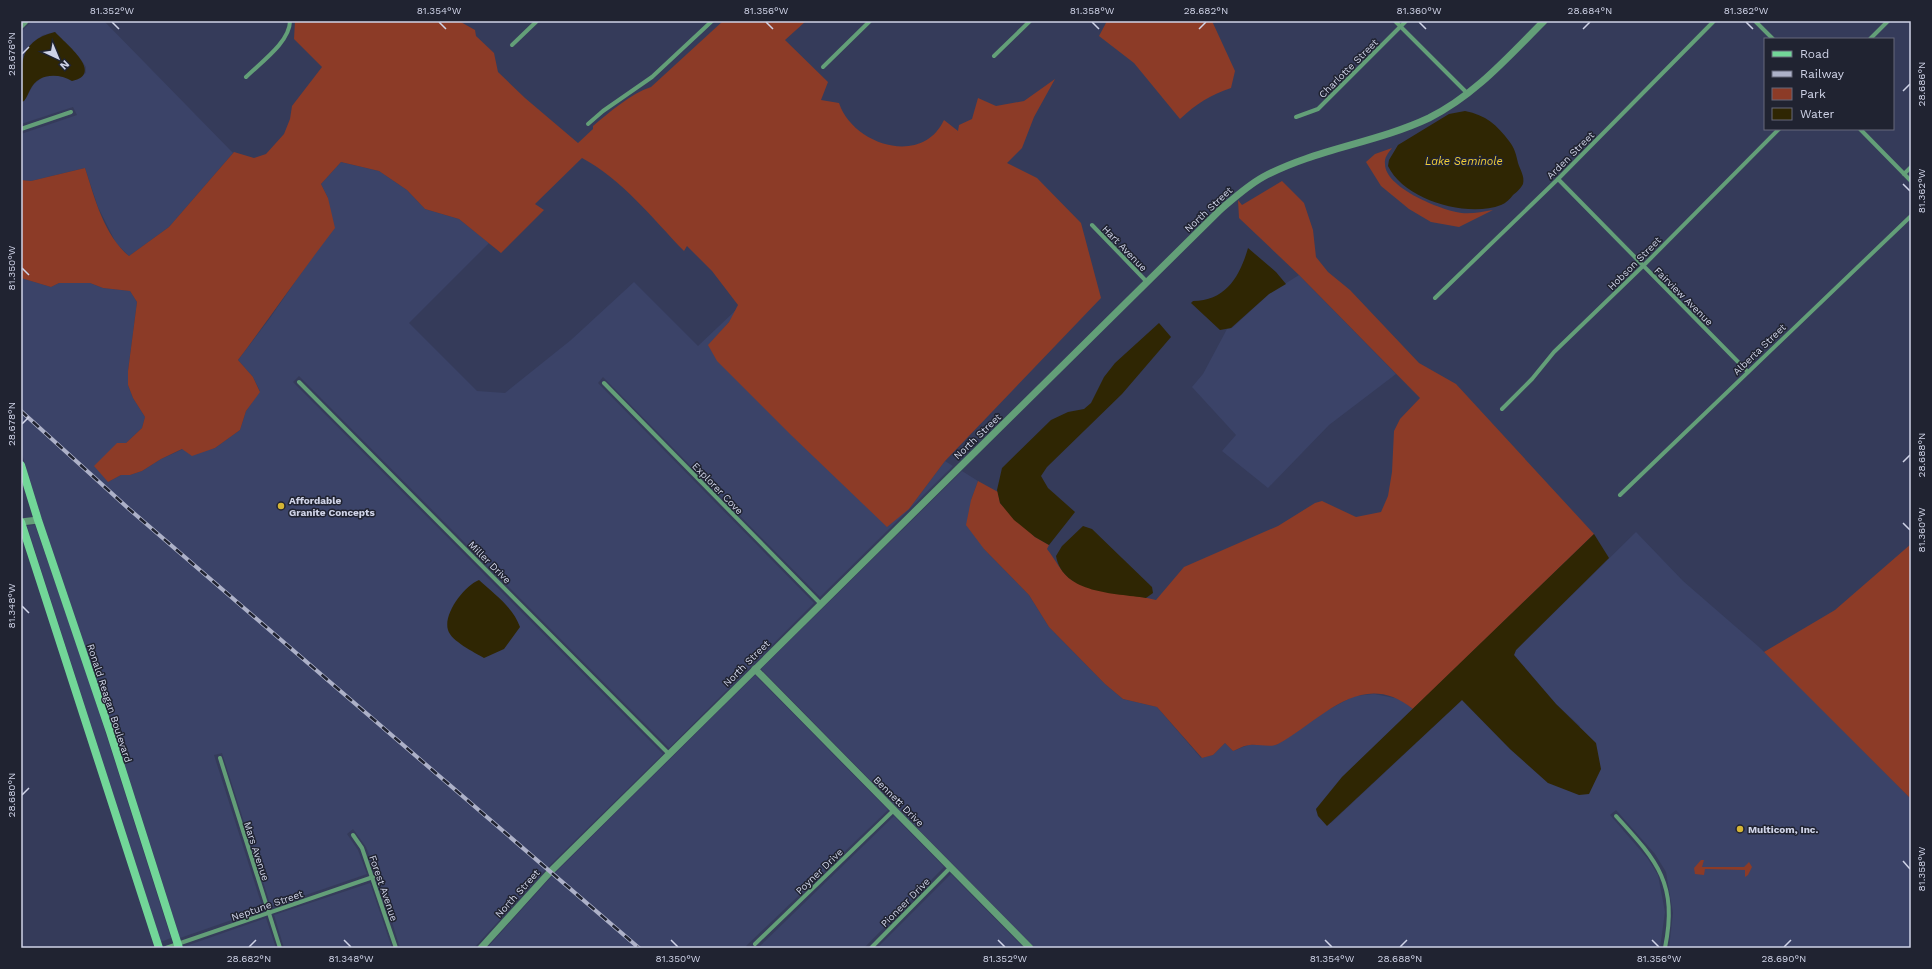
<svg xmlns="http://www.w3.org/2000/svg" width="1932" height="969" font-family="'Work Sans',sans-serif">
  <rect width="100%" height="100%" fill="#353b5a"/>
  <g fill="#3b4368">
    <polygon points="32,21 104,21 233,153 169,227 129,256 116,243 98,207 85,168 31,181 21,180 21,134 77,115 73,107 21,124 21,102 24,101 34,84 43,77 55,75 65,77 72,81 86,73 86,67 80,58 55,32 43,35 33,42 24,52 21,67 21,32"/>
    <polygon points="341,162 379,171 407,190 425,209 459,219 489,243 409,323 477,391 505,393 571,340 634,282 698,346 737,309 729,322 709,345 909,509 945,461 953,466 820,597 603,377 598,383 814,603 669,748 299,376 293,382 663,754 544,871 474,948 400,948 379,880 366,847 353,829 347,834 358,850 367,874 271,907 222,753 214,755 263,909 180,938 114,731 42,520 21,451 21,278 51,287 59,283 90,283 103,288 130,291 137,302 128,371 128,385 133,398 145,417 142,428 126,443 120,443 108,482 121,475 130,475 142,471 161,459 183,449 197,453 215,448 240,430 246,411 260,391 253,377 238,360 270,318 306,266 328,198 321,184"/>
    <polygon points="1299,275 1396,374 1329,425 1268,488 1222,451 1236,435 1192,387 1203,374 1227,329 1232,328 1269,294"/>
    <polygon points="962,471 978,481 971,500 984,549 1029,595 1049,627 1105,684 1123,699 1157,707 1201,758 1213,755 1225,743 1233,751 1248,745 1276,745 1322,713 1354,696 1374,694 1400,699 1413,709 1342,777 1316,809 1318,816 1331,823 1462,700 1510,749 1548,783 1580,726 1556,704 1514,655 1516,650 1636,532 1683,581 1759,647 1801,688 1911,799 1911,948 1669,948 1673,913 1666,872 1655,854 1616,810 1610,815 1648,859 1658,875 1665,912 1660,948 1035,948 761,669"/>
    <polygon points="35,525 82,659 171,938 161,942 27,526"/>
    <polygon points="755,675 888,810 746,946 748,948 487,948 553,875"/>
    <polygon points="894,816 944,867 864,948 758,948"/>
    <polygon points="951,874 1024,948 877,948"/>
    <polygon points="370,883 392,948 284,948 274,915"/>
    <polygon points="266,918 276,948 183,948 183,947"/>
  </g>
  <g fill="#8c3b27">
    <path d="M295 21H459L475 30 476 36 494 53 498 72 525 98 578 143 593 129V126C610 112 630 94 651 87L723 21H806L785 40 828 82 821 100 839 103C853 145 922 167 944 120L958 131 959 125 972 119 978 98 996 106 1024 101 1055 79 1034 117 1022 148 1007 163 1037 178 1081 223 1101 298 945 461 909 509 887 527 791 435 717 361 708 345 729 322 738 305 712 271 687 246 684 251C653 219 622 179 582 158L535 204 544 210 501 253 459 219 425 209 407 190 379 171 341 162 321 184 328 198 335 228C302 271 271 316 238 360L253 377 260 392 246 411 240 430 215 448 192 456 182 449 161 459 142 471 130 475H121L108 482 94 466 117 443H126L142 428 145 417 133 398 128 385V371L137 302 130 291 103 288 90 283H59L51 287 21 278V180L31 181 85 168C95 199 104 235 129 256L169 227 234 152 254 158 266 154 284 134 290 119 292 106 322 67 294 39Z"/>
    <path d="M1107 21H1212L1235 71 1231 88C1210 95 1196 104 1180 119L1134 63 1099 36Z"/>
    <path d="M1392 148C1388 153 1384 158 1385 164 1385 187 1437 208 1456 212 1468 215 1481 212 1493 210L1459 227 1431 222 1409 209 1381 186 1366 162 1375 154Z"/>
    <path d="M1282 181 1304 203 1313 230 1316 257 1328 272 1350 290 1419 363 1456 384 1594 534 1413 709C1361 667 1321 721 1278 744 1271 748 1258 744 1250 745 1245 745 1238 749 1233 751L1225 743 1213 755 1202 758 1157 707 1123 699 1105 684 1049 627 1029 595 984 549 966 525 971 500 978 481 998 492 1000 503 1035 537 1049 545 1047 549C1056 560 1060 572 1073 581L1156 600 1184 567 1278 526 1315 503 1322 501 1356 517 1381 512 1388 496 1392 472 1394 431 1400 419 1420 398 1299 275 1239 218 1238 200 1242 205Z"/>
    <polygon points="1911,544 1911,799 1764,652 1835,610"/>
    <polygon points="1701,860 1704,860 1702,867 1744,867 1749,862 1752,867 1748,875 1745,877 1745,870 1705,869 1704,875 1695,874 1694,868"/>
  </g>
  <g fill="#2f2603">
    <path d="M55 32C66 44 105 74 72 81 58 73 38 73 30 90 28 94 27 97 24 101L21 102C21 70 16 41 55 32Z"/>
    <path d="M1465 111C1486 115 1497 125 1509 141 1515 149 1516 154 1518 163 1520 170 1525 176 1523 184 1521 188 1516 193 1513 195 1510 199 1506 203 1501 205 1467 218 1404 200 1388 166L1389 160 1398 145 1449 114Z"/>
    <path d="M1248 248 1276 272 1286 284 1269 294 1231 328 1220 330 1191 303 1193 301C1226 301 1240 276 1248 248Z"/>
    <polygon points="1159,323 1171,337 1122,394 1047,467 1041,476 1048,488 1075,512 1049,545 1035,537 1014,520 1000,503 997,490 1002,468 1051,420 1068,412 1084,409 1091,403 1104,377 1115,363"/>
    <path d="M1083 526 1092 529 1152 587 1153 593 1146 598C1115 593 1063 594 1056 556L1062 546Z"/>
    <polygon points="1594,534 1609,558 1516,650 1514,655 1556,704 1596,743 1601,769 1589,794 1579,795 1548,783 1510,749 1462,700 1327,826 1318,816 1316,809 1342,777"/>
    <path d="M479 580C494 594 513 607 520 627L504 649 484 658C474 652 451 641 448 630 443 614 464 586 479 580Z"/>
  </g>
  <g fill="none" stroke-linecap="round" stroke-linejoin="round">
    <g stroke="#639f78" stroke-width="4">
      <polyline points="1395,21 1468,94"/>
      <polyline points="1755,21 1773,39"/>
      <polyline points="1870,39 1888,21"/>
      <polyline points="512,45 537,21"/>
      <polyline points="994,56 1030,21"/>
      <polyline points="823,67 870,21"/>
      <path d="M246 77C260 63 290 42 290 21"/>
      <polyline points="1296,117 1318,109 1406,21"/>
      <polyline points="588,124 603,111 652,77 712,21"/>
      <polyline points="21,129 71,112"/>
      <polyline points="1860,129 1911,181"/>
      <polyline points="1904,174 1911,167"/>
      <polyline points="1558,179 1747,371"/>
      <polyline points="1092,225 1147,282"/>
      <polyline points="1435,298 1558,179 1714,21"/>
      <polyline points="299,382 669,754"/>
      <polyline points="604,383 820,603"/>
      <polyline points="1502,409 1532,379 1554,352 1643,266 1779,129"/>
      <polyline points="1620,495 1911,216"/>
      <polyline points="220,758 280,948"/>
      <path d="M1616 816C1657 861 1678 883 1665 948"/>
      <polyline points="353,835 362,848 396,948"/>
      <polyline points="755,944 894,810"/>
      <polyline points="166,948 373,877"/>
      <polyline points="871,948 950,868"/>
    </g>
    <g stroke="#639f78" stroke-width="7">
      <polyline points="21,25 25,21"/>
      <polyline points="21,522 38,520"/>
      <polyline points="755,669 1030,948"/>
      <path d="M481 948 550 872 1220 210C1234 198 1247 186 1263 177 1315 149 1376 143 1429 118 1475 95 1508 57 1544 21"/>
    </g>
    <g stroke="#72d698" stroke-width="8">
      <polyline points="21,465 38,520 110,732 179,948"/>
      <polyline points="21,522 159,948"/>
    </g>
    <defs>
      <polyline id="rail" points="21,411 129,509 639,948"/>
    </defs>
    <use href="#rail" stroke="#adb1c8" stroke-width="4"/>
    <use href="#rail" stroke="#202331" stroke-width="2.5" stroke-dasharray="8" stroke-linecap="butt"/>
  </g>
  <path fill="none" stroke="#cfd3e7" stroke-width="1.5" d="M112 22 119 29M439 22 446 29M766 22 773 29M1092 22 1099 29M1419 22 1426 29M1746 22 1753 29M1199 29 1206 22M1583 29 1590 22M22 54 29 47M1903 91 1910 84M1903 184 1910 191M22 268 29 275M22 424 29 417M1903 462 1910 455M1903 523 1910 530M22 606 29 613M22 795 29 788M1903 861 1910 869M344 940 351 947M671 940 678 947M998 940 1005 947M1325 940 1332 947M1652 940 1659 947M249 947 256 940M1400 947 1407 940M1784 947 1791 940"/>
  <g fill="#d5b535" stroke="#202331" stroke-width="1.5">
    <circle cx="281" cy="506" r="4"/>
    <circle cx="1740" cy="829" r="4"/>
  </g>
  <g text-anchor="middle" stroke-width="3" stroke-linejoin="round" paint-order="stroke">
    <g font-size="10" fill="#cfd3e7" stroke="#202331">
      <text transform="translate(1348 68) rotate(-45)" y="4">Charlotte Street</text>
      <text transform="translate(1570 155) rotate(-45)" y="4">Arden Street</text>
      <text transform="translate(1208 209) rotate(-43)" y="4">North Street</text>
      <text transform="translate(1125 248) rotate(46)" y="4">Hart Avenue</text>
      <text transform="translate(1634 263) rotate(-45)" y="4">Hobson Street</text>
      <text transform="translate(1684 296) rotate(45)" y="4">Fairview Avenue</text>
      <text transform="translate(1759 349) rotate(-44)" y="4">Alberta Street</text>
      <text transform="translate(977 436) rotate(-44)" y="4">North Street</text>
      <text transform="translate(718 488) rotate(46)" y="4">Explorer Cove</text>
      <text transform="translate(490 562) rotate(45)" y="4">Miller Drive</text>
      <text transform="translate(746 663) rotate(-45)" y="4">North Street</text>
      <text transform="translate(110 703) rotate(72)" y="4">Ronald Reagan Boulevard</text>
      <text transform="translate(899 801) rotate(45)" y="4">Bennett Drive</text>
      <text transform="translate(257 851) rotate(72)" y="4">Mars Avenue</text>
      <text transform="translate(819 871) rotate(-44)" y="4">Poyner Drive</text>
      <text transform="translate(384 888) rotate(71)" y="4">Forest Avenue</text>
      <text transform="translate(517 893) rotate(-48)" y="4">North Street</text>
      <text transform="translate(905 902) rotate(-45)" y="4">Pioneer Drive</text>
      <text transform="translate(267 905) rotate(-19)" y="4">Neptune Street</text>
    </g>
    <g font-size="10" font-weight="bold" fill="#cfd3e7" stroke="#202331" text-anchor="start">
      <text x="289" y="504">Affordable<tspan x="289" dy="12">Granite Concepts</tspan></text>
      <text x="1748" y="833">Multicom, Inc.</text>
    </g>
    <g font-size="11" font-style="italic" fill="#f1cd36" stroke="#202331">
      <text x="1464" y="165">Lake Seminole</text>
    </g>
  </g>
  <rect width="1932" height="969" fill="none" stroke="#202331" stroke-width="44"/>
  <rect x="1764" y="38" width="130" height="92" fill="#202331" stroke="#66697a"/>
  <rect x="1772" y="51" width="20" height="6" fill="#72d698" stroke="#66697a"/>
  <text x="1800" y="58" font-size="12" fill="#cfd3e7">Road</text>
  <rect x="1772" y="71" width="20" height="6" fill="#adb1c8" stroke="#66697a"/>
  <text x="1800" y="78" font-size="12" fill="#cfd3e7">Railway</text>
  <rect x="1772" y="88" width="20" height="12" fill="#8c3b27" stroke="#66697a"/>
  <text x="1800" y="98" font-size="12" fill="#cfd3e7">Park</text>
  <rect x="1772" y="108" width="20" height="12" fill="#2f2603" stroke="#66697a"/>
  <text x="1800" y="118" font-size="12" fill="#cfd3e7">Water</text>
  <g transform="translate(58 58) rotate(136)" stroke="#202331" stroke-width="3" paint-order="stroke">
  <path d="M0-3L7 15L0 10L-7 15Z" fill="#cfd3e7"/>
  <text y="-6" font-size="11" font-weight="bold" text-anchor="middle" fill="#cfd3e7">N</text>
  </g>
  <rect x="22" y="22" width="1888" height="925" fill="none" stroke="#cfd3e7" stroke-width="1.5"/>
  <g font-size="10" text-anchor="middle" fill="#cfd3e7">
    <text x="112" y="14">81.352°W</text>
    <text x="439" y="14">81.354°W</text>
    <text x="766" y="14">81.356°W</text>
    <text x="1092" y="14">81.358°W</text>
    <text x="1206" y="14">28.682°N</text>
    <text x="1419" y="14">81.360°W</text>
    <text x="1590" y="14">28.684°N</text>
    <text x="1746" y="14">81.362°W</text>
    <text transform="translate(11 54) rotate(-90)" y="4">28.676°N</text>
    <text transform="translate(1921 84) rotate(-90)" y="4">28.686°N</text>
    <text transform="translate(1921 191) rotate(-90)" y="4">81.362°W</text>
    <text transform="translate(11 268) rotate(-90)" y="4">81.350°W</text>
    <text transform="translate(11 424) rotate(-90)" y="4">28.678°N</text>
    <text transform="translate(1921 455) rotate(-90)" y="4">28.688°N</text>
    <text transform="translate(1921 530) rotate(-90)" y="4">81.360°W</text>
    <text transform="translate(11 606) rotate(-90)" y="4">81.348°W</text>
    <text transform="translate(11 795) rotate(-90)" y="4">28.680°N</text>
    <text transform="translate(1921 869) rotate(-90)" y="4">81.358°W</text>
    <text x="249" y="962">28.682°N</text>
    <text x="351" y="962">81.348°W</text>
    <text x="678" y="962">81.350°W</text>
    <text x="1005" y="962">81.352°W</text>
    <text x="1332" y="962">81.354°W</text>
    <text x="1400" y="962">28.688°N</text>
    <text x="1659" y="962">81.356°W</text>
    <text x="1784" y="962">28.690°N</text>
  </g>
</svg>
